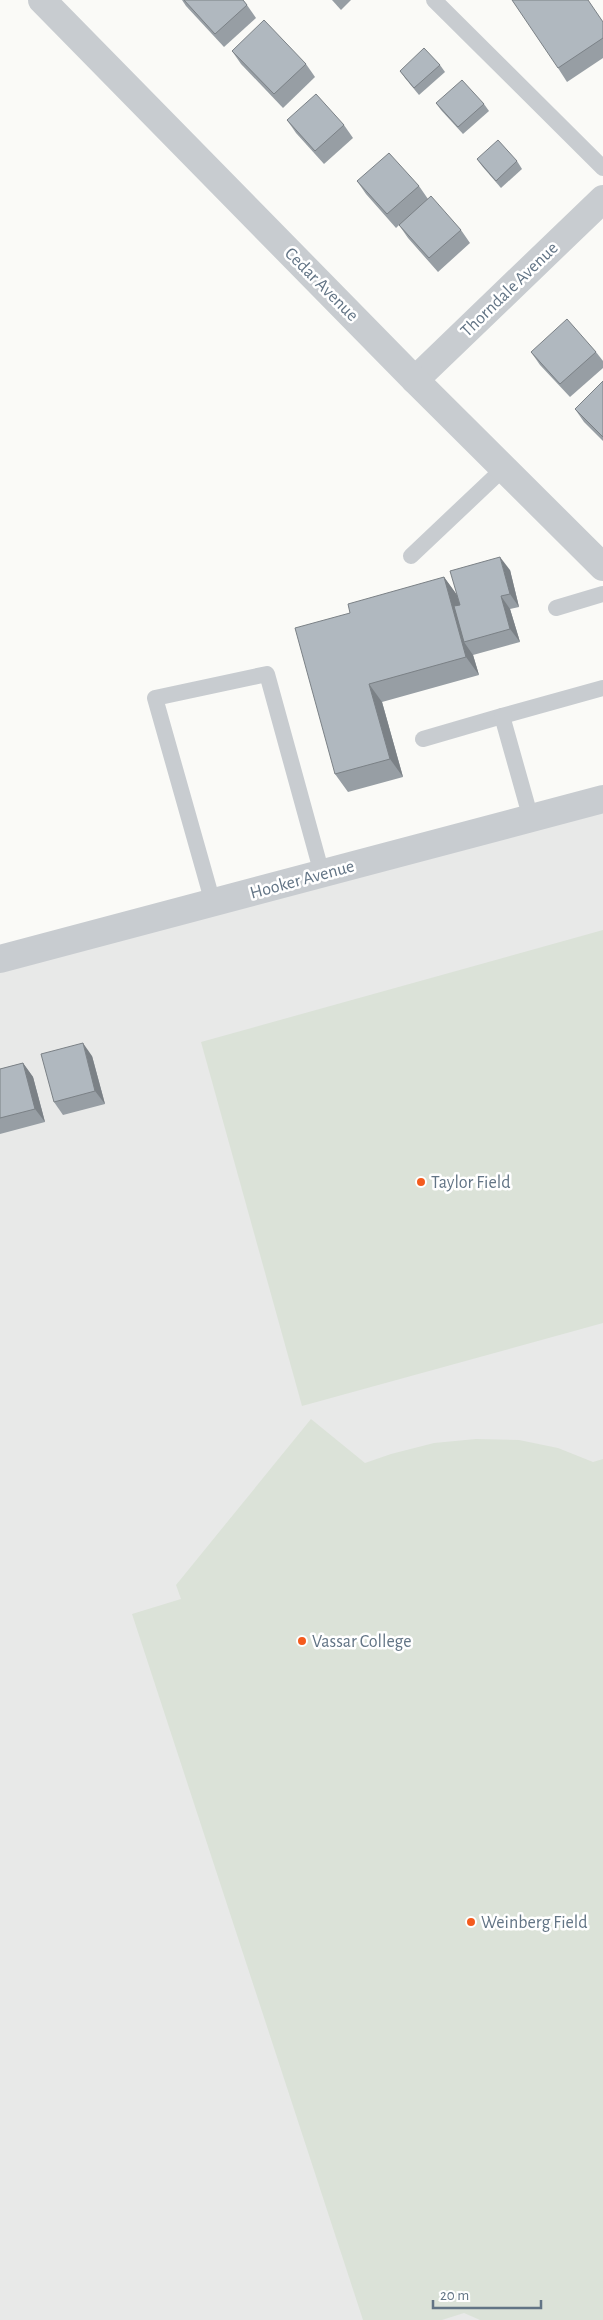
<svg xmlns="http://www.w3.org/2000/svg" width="603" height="2320" font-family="'Alegreya Sans',sans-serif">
  <rect width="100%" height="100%" fill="#fafaf7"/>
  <polygon fill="#e8e9e8" points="603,804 603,2320 0,2320 0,961"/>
  <g fill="#dbe2d8">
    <polygon points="603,930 603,1323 302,1406 201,1042"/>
    <polygon points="311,1419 365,1463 391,1454 434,1443 476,1439 519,1440 558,1448 593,1462 603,1459 603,2320 480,2320 464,2313 442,2320 363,2320 132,1614 181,1599 176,1585"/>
  </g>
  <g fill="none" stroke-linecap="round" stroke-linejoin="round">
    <g stroke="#c8ccd0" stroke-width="16">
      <polyline points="434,0 603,168"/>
      <polyline points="411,556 504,468"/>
      <polyline points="556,608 603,594"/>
      <polyline points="423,739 502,716"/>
      <polyline points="531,819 502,716 603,688"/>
      <polyline points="213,903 155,698 267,674 322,874"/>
    </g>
    <polyline stroke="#c8ccd0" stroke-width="28" points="415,380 603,199"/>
    <g stroke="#c8ccd0" stroke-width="28">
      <polyline points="42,0 415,380 603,567"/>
      <polyline points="0,959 603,799"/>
    </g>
  </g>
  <g fill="#979ea4">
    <polygon points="182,0 243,0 247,5 256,18 224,47 186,6"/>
    <polygon points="332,0 351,0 341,10"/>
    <polygon points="603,22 603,58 567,82 558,68"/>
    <polygon points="232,51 306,64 315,77 283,108 241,64"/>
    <polygon points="440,65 445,72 419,95 405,78 400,71"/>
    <polygon points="436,103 484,104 489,111 463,134 441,110"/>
    <polygon points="287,120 344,125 353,138 324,164 296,133"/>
    <polygon points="477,159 517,161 522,169 501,188 482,166"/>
    <polygon points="357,181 419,186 428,199 461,230 470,243 438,272 408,238 399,225 396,228 366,194"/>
    <polygon points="531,352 596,352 603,361 603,368 570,397 540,365"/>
    <polygon points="603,381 603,441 584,422 575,409"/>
    <polygon points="510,570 519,607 510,609 520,642 473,655 479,675 382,702 403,777 348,792 335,774 350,613 444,577 457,595"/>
    <polygon points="92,1056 105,1104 63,1115 54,1102"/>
    <polygon points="23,1063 33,1077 45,1122 0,1134 0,1069"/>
  </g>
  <g fill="#7b8186">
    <polygon points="500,557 510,570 519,607 510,594"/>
    <polygon points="444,577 457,595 469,640 464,642 473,655 479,675 466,657"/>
    <polygon points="501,596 510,609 520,642 510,629"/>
    <polygon points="369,684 382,702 403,777 390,759"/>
    <polygon points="83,1043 92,1056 105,1104 95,1091"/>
    <polygon points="23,1063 33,1077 45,1122 35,1109"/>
  </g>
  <g fill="#b0b8bf" stroke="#7b8186">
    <polygon points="184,0 243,0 247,5 215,34"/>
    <polygon points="512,0 588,0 603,22 603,38 558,68"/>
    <polygon points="264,20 306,64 274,94 232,51"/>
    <polygon points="424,48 440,65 414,88 400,71"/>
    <polygon points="462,80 484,104 458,127 436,103"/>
    <polygon points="316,94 344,125 315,151 287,120"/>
    <polygon points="498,140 517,161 496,181 477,159"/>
    <polygon points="389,153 419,186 387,214 357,181"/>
    <polygon points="431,196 461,230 429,258 399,225"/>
    <polygon points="567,319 596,352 560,384 531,352"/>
    <polygon points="603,381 603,437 575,409"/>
    <polygon points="500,557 510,594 501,596 510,629 464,642 454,606 460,605 450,571"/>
    <polygon points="444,577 466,657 369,684 390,759 335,774 295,628 350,613 348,604"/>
    <polygon points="83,1043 95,1091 54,1102 41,1054"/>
    <polygon points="23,1063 35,1109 0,1118 0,1069"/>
  </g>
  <g fill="#f45b1e" stroke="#fff" stroke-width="2">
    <circle cx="421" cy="1182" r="5"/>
    <circle cx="302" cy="1641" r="5"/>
    <circle cx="471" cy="1922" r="5"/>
  </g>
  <g text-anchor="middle" stroke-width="5" stroke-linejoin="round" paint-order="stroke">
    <g font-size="18" fill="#627485" stroke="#fff">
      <text transform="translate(322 284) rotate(45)" y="6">Cedar Avenue</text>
      <text transform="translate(509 289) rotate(-44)" y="6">Thorndale Avenue</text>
      <text transform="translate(302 879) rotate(-15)" y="6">Hooker Avenue</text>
    </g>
    <g font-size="18" fill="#627485" stroke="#fff" text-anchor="start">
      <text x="431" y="1188">Taylor Field</text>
      <text x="312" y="1647">Vassar College</text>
      <text x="481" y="1928">Weinberg Field</text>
    </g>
  </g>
  <path d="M433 2300v8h108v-8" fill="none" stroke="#627485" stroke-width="2.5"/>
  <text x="440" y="2300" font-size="15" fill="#627485" stroke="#ffffff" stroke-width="4" paint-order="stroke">20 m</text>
</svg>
